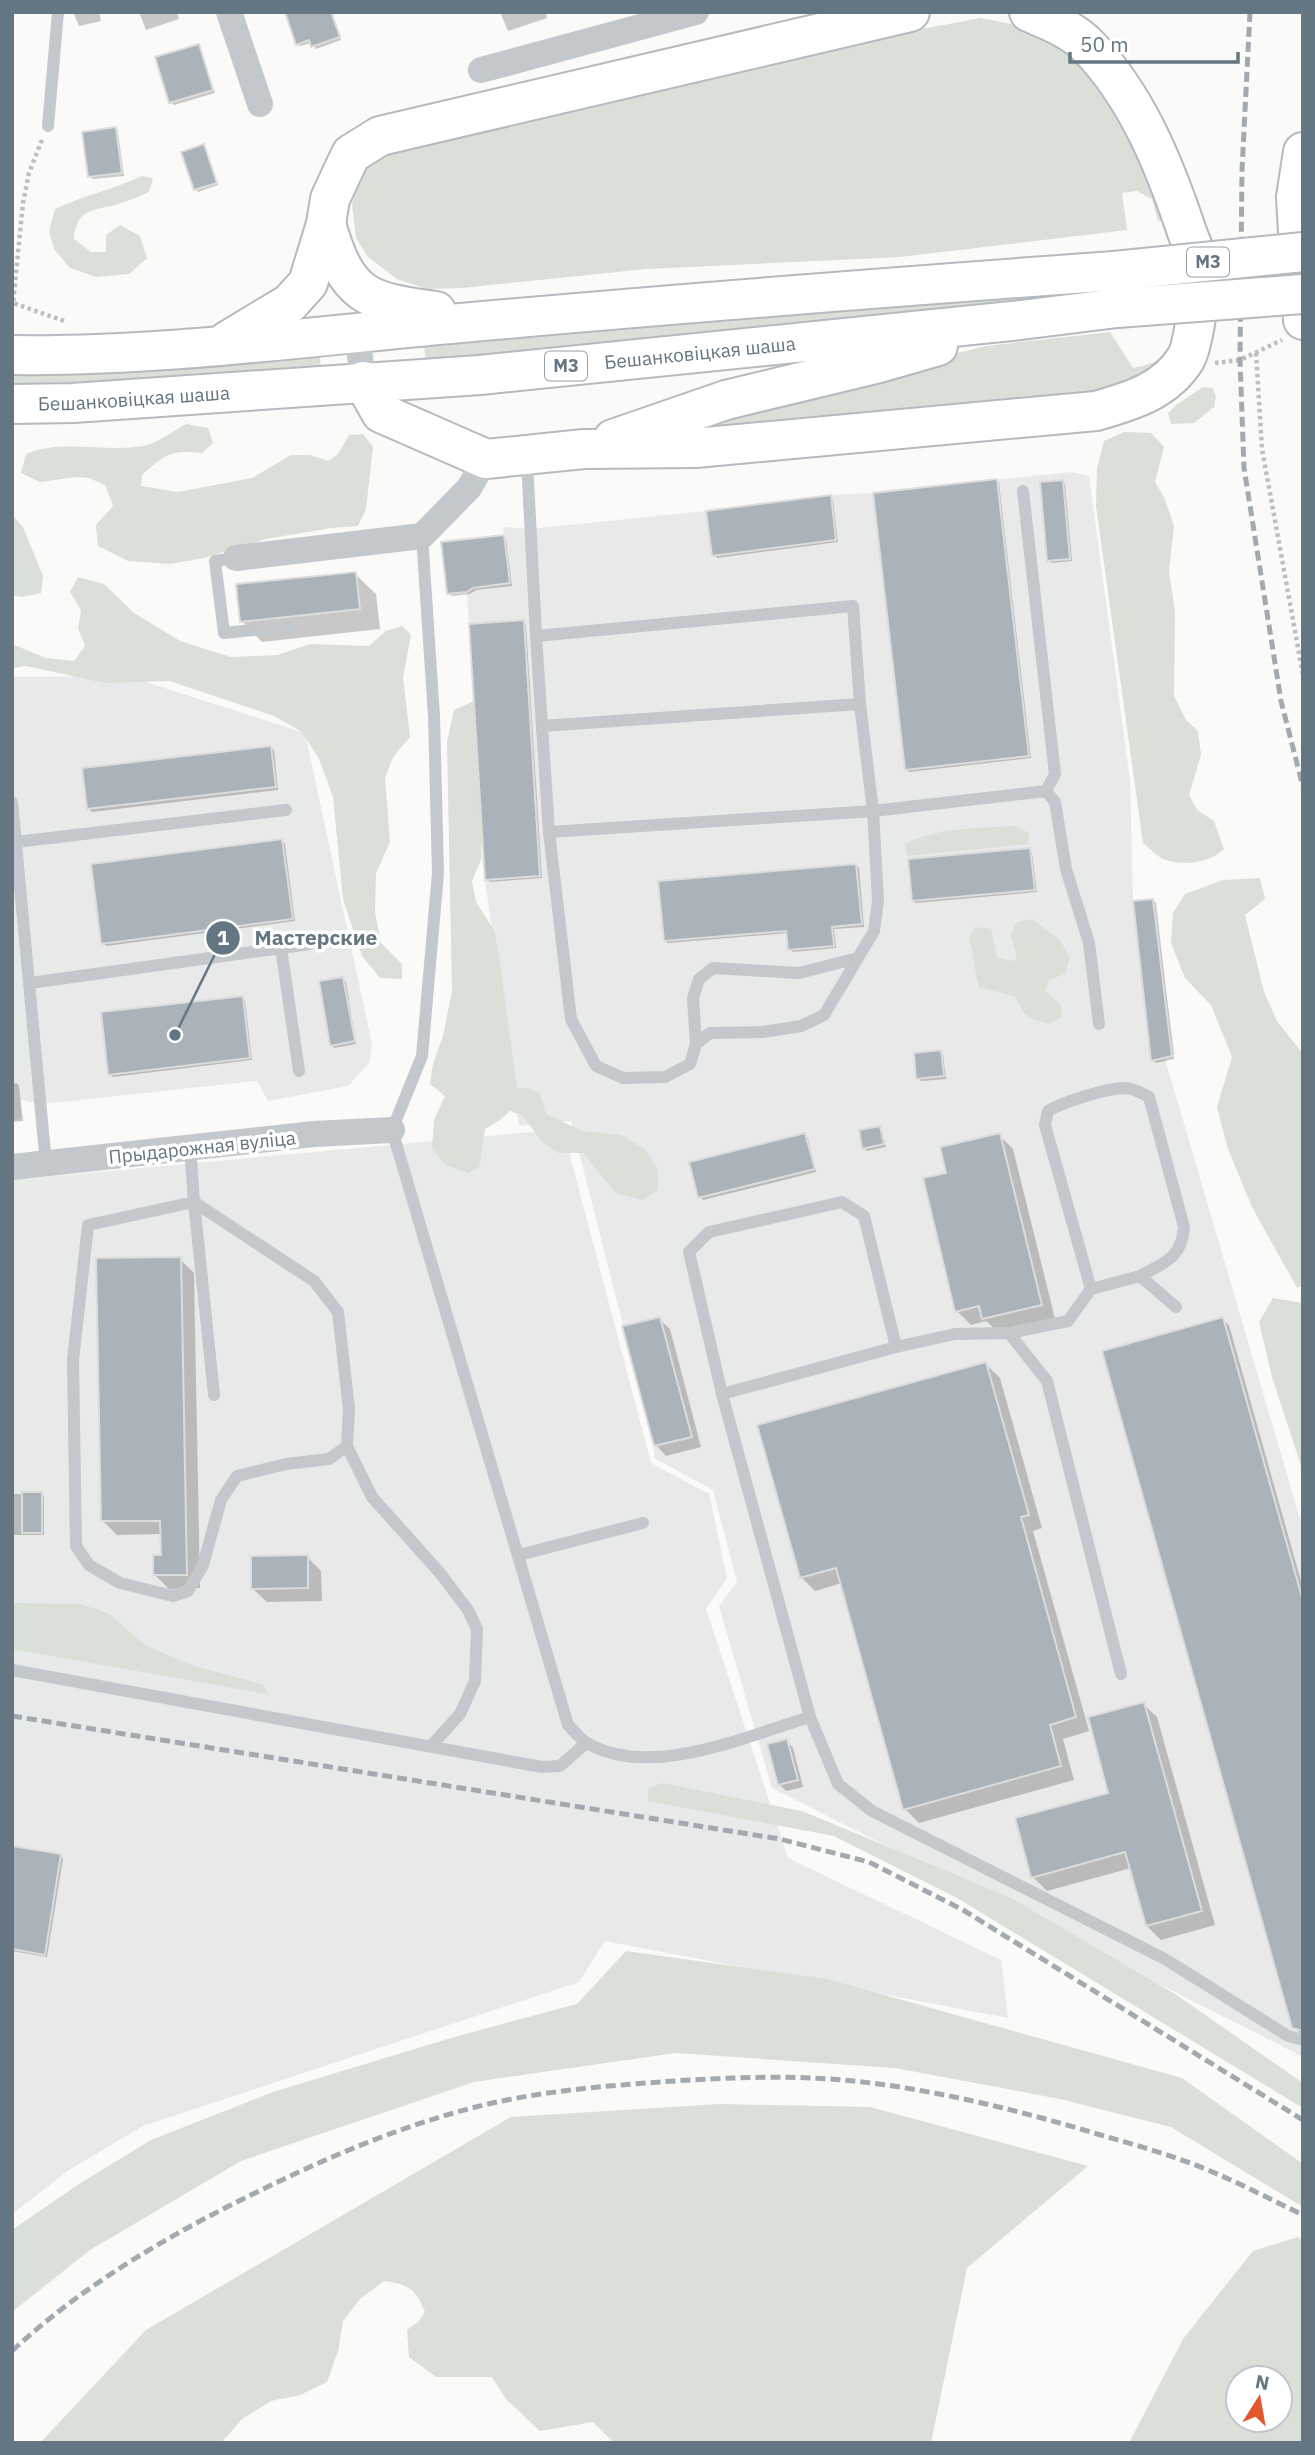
<svg xmlns="http://www.w3.org/2000/svg" width="1315" height="2455" font-family="'IBM Plex Sans',sans-serif">
  <rect width="100%" height="100%" fill="#fafaf8"/>
  <g fill="#e8e9e9">
    <polygon points="1071,472 1089,476 1130,780 1133,900 1153,899 1175,1054 1165,1059 1303,1529 1303,2057 772,1788 719,1606 737,1582 713,1490 654,1458 654,1446 571,1121 519,1126 485,880 467,592 447,594 441,542 504,535 503,527 529,529 706,511 831,495 873,493"/>
    <polygon points="127,676 305,733 372,1044 369,1063 348,1086 268,1101 257,1081 42,1104 20,1100 21,1119 12,1120 12,677"/>
    <polygon points="563,1129 651,1463 709,1494 727,1578 706,1609 788,1858 1001,1960 1008,2018 605,1941 579,1982 143,2126 69,2170 12,2214 12,1180"/>
  </g>
  <g fill="#dadfd7" fill-rule="evenodd">
    <polygon points="981,18 1016,25 1051,37 1080,59 1117,112 1164,193 1167,223 1158,221 1152,199 1137,191 1122,193 1127,230 900,257 646,269 463,288 427,289 397,279 368,257 356,238 352,204 360,178 379,153 797,52"/>
    <path d="M142 176 153 178 149 192C140 196 131 200 122 203 97 211 76 206 74 239L91 252H106V235L120 225 140 236 147 258 129 274 96 277 70 268 54 249 49 231 55 209C84 195 113 190 142 176Z"/>
    <polygon points="1081,287 1082,301 426,361 424,347"/>
    <path d="M1110 332 1133 368C1151 364 1167 360 1171 340H1181L1177 350 1121 389 697 432 699 417 986 346Z"/>
    <polygon points="320,357 321,370 12,388 12,374 92,372"/>
    <polygon points="1203,387 1213,388 1216,397 1214,407 1194,423 1171,424 1168,413 1176,405"/>
    <path d="M186 424 208 428 213 443 202 453C170 450 166 454 142 475L141 486 178 492 252 478 291 455H310L328 461 338 454 349 435 363 434 373 447 366 509 358 526 331 528 266 539 204 558 170 564 128 561 98 546 96 525 113 506 105 485 89 478 77 477 40 482 21 473 26 454C63 438 108 454 147 445 160 442 174 430 186 424Z"/>
    <path d="M1124 432 1151 433 1164 447 1155 482 1164 497 1174 526 1169 571 1175 612 1174 696 1186 720 1198 731 1201 755 1189 795 1197 810 1214 821 1224 849C1210 863 1184 866 1166 860 1158 858 1150 848 1143 843L1096 506 1097 468 1104 441Z"/>
    <polygon points="12,515 23,527 43,576 41,593 22,597 12,595"/>
    <polygon points="78,577 104,584 134,613 180,641 231,657 278,655 310,644 369,646 386,631 402,626 411,635 403,678 410,737 393,757 385,778 390,842 376,873 375,912 381,943 402,964 402,979 380,978 362,956 343,899 333,797 319,759 302,732 274,716 170,681 105,683 26,666 12,668 12,644 46,658 74,661 85,646 78,628 81,610 70,592"/>
    <polygon points="478,699 483,810 481,860 472,881 476,902 494,930 498,949 517,1088 529,1088 540,1094 546,1114 582,1131 621,1135 646,1150 658,1171 658,1190 643,1200 616,1193 583,1153 558,1153 542,1142 522,1115 510,1111 500,1120 485,1129 479,1167 468,1173 446,1165 432,1149 434,1120 445,1096 430,1084 433,1064 443,1036 452,991 447,742 454,710"/>
    <path d="M1016 826 1029 833 1028 844 907 856 905 844C938 827 980 828 1016 826Z"/>
    <polygon points="1260,878 1265,899 1245,915 1264,992 1277,1021 1303,1054 1303,1285 1297,1288 1252,1207 1228,1149 1217,1107 1232,1057 1211,1005 1185,978 1171,943 1173,913 1185,894 1223,880"/>
    <path d="M1032 919 1059 939 1070 957 1065 974 1049 980 1045 991 1060 1004 1062 1017 1050 1024C1032 1020 1022 1016 1016 997L979 987C974 970 974 954 969 938L975 927 991 929 997 958 1011 961 1017 959 1011 935 1017 922Z"/>
    <polygon points="1273,1298 1303,1303 1303,1472 1272,1377 1259,1322"/>
    <polygon points="12,1603 80,1604 108,1613 145,1645 191,1665 264,1685 267,1694 12,1649"/>
    <polygon points="662,1783 802,1811 1009,1897 1175,1994 1303,2083 1303,2108 957,1898 834,1836 648,1801 648,1789"/>
    <polygon points="626,1951 827,1979 1182,2078 1303,2164 1303,2207 1171,2127 1060,2099 895,2068 676,2053 474,2082 241,2161 90,2250 12,2312 12,2230 79,2184 151,2140 273,2092 451,2038 577,2004"/>
    <path d="M720 2104 870 2107 1088 2166 967 2268 931 2443H614L593 2422 540 2431 506 2399 492 2377H436L409 2357 407 2330 419 2321 425 2312C416 2289 408 2284 384 2281L360 2299 343 2321 338 2351 327 2382 300 2395 271 2401 242 2419 221 2443H40L146 2330 511 2117Z"/>
    <path d="M1298 2237 1303 2241V2443H1129L1183 2339 1253 2251ZM1238 2378H1280V2420H1238Z"/>
  </g>
  <g fill="#0003">
    <polygon points="73,12 99,12 101,21 79,26"/>
    <polygon points="139,12 177,12 179,19 146,30"/>
    <polygon points="293,12 332,12 341,40 316,49 312,43 300,46 298,44"/>
    <polygon points="500,12 546,12 547,18 508,31"/>
    <polygon points="199,46 215,93 174,105 171,103 158,59"/>
    <polygon points="115,129 118,132 124,176 93,179 90,177"/>
    <polygon points="203,146 218,185 198,192 195,189"/>
    <polygon points="997,481 999,483 1031,758 909,772 907,769"/>
    <polygon points="1062,481 1065,484 1072,561 1052,563 1049,560"/>
    <polygon points="830,497 833,500 838,542 717,558 714,555"/>
    <polygon points="504,537 506,540 512,586 476,590 470,594 452,596 449,593"/>
    <polygon points="355,574 376,594 380,629 262,642 242,621"/>
    <polygon points="523,622 526,625 542,878 490,882 487,879"/>
    <polygon points="271,748 274,750 278,790 92,812 89,809"/>
    <polygon points="282,841 285,844 295,921 106,946 103,943"/>
    <polygon points="1029,850 1032,853 1037,892 916,903 913,901"/>
    <polygon points="856,865 859,868 864,927 834,929 836,948 793,952 790,949 788,933 668,943 665,941"/>
    <polygon points="1153,900 1156,903 1174,1059 1156,1063 1153,1060"/>
    <polygon points="343,979 346,982 356,1044 334,1048 332,1045"/>
    <polygon points="242,997 245,1000 252,1060 113,1077 110,1074"/>
    <polygon points="941,1052 943,1055 946,1079 921,1081 918,1078"/>
    <polygon points="17,1083 19,1086 23,1121 12,1122 12,1084"/>
    <polygon points="879,1128 882,1131 886,1147 867,1151 864,1148"/>
    <polygon points="805,1135 808,1138 816,1172 703,1200 700,1197"/>
    <polygon points="999,1135 1013,1149 1055,1319 998,1332 986,1321 971,1325 957,1311 948,1174"/>
    <polygon points="180,1259 194,1273 200,1588 169,1589 155,1575 163,1556 162,1534 117,1535 103,1521"/>
    <polygon points="659,1319 670,1329 701,1447 666,1456 656,1445"/>
    <polygon points="1222,1319 1229,1325 1303,1588 1303,2032 1300,2033 1293,2026"/>
    <polygon points="986,1364 1000,1378 1042,1528 1033,1531 1089,1731 1063,1739 1074,1780 919,1823 905,1809 842,1583 815,1591 801,1577"/>
    <polygon points="12,1494 41,1494 44,1497 44,1535 12,1535"/>
    <polygon points="307,1557 321,1571 322,1601 267,1602 253,1589"/>
    <polygon points="1143,1704 1157,1717 1215,1925 1161,1940 1147,1926 1131,1868 1047,1891 1033,1877 1111,1794"/>
    <polygon points="787,1741 793,1748 803,1787 786,1791 779,1784"/>
    <polygon points="12,1848 61,1856 63,1859 47,1957 12,1951"/>
  </g>
  <g fill="#aab3b9" stroke="#dcdcda" stroke-width="2">
    <polygon points="285,12 331,12 340,37 311,47 309,40 296,45"/>
    <polygon points="199,44 213,90 169,103 155,57"/>
    <polygon points="116,127 122,173 88,177 82,132"/>
    <polygon points="204,144 217,183 194,190 181,152"/>
    <polygon points="997,479 1029,756 905,770 873,493"/>
    <polygon points="1063,480 1070,559 1047,561 1040,482"/>
    <polygon points="831,495 836,540 712,556 706,511"/>
    <polygon points="504,535 510,583 473,588 467,592 447,594 441,542"/>
    <polygon points="356,572 360,609 240,622 236,584"/>
    <polygon points="524,620 540,876 485,880 469,624"/>
    <polygon points="271,746 276,787 87,809 82,768"/>
    <polygon points="282,839 293,919 101,944 91,864"/>
    <polygon points="1030,848 1035,890 912,901 908,859"/>
    <polygon points="856,864 862,924 832,927 834,946 788,950 786,931 664,941 658,881"/>
    <polygon points="1153,899 1172,1056 1151,1061 1133,901"/>
    <polygon points="343,977 355,1041 330,1046 319,981"/>
    <polygon points="243,996 250,1058 108,1075 101,1012"/>
    <polygon points="941,1050 944,1076 916,1079 914,1053"/>
    <polygon points="880,1126 884,1144 862,1149 859,1130"/>
    <polygon points="805,1133 815,1169 698,1198 689,1162"/>
    <polygon points="1000,1133 1042,1305 982,1319 979,1306 955,1312 923,1178 946,1173 940,1147"/>
    <polygon points="181,1257 187,1575 153,1575 153,1555 161,1555 160,1521 101,1521 96,1258"/>
    <polygon points="660,1317 692,1437 654,1446 622,1326"/>
    <polygon points="1223,1317 1303,1601 1303,2031 1292,2028 1102,1351"/>
    <polygon points="986,1362 1029,1515 1021,1517 1076,1717 1050,1725 1061,1766 903,1810 836,1568 800,1578 757,1425"/>
    <rect x="22" y="1492" width="20" height="41"/>
    <polygon points="308,1555 308,1588 251,1589 251,1556"/>
    <polygon points="1144,1702 1202,1911 1146,1926 1125,1852 1031,1878 1015,1818 1108,1793 1088,1717"/>
    <polygon points="787,1739 798,1780 778,1785 767,1744"/>
    <polygon points="12,1846 61,1854 45,1955 12,1949"/>
  </g>
  <g fill="none" stroke-linecap="round" stroke-linejoin="round">
    <defs>
      <g id="primary">
        <polyline points="1303,152 1296,197 1303,320"/>
        <path d="M326 224C347 296 365 302 436 311"/>
        <polyline points="227,341 290,303 308,283 326,224 330,199 342,173 351,154 380,136 910,12"/>
        <path d="M12 355C158 357 304 337 450 324 671 304 892 287 1114 271"/>
        <path d="M363 381 381 413 486 459 584 449 695 448 1096 411C1131 401 1166 391 1186 358 1193 346 1202 285 1200 270 1198 256 1190 242 1186 229 1164 164 1137 97 1089 47 1073 30 1050 21 1029 12"/>
        <path id="s1" d="M12 404 73 403 480 375 1021 320 1117 308"/>
        <polyline points="613,439 726,400 879,363 938,346"/>
      </g>
    </defs>
    <use href="#primary" stroke="#b5babe" stroke-width="42"/>
    <g stroke="#bbbfc2" stroke-width="4.5" stroke-dasharray="3.5 3.5" stroke-linecap="butt">
      <polyline points="42,140 29,173 23,203 13,303 67,322"/>
      <polyline points="1256,353 1262,449 1303,675"/>
      <polyline points="1215,363 1240,360 1282,340"/>
    </g>
    <g stroke="#c3c8cc" stroke-width="12">
      <polyline points="48,126 58,12"/>
      <polyline points="527,460 536,636 853,606 860,704 873,811 549,832 536,636"/>
      <path d="M422 536 434 716 438 873 422 1056 392 1130 568 1725C574 1731 580 1739 587 1743 651 1780 746 1736 810 1717"/>
      <polyline points="236,558 215,561 224,633 291,626"/>
      <polyline points="542,726 860,704"/>
      <polyline points="1046,791 1055,802 1066,869 1089,943 1099,1024"/>
      <polyline points="12,802 46,1164"/>
      <polyline points="549,832 571,1019 596,1066 623,1078 665,1077 690,1064 696,1044 710,1033 763,1032 801,1026 824,1015 874,931 878,901 873,811 1046,791 1055,774 1023,491"/>
      <polyline points="16,842 286,810"/>
      <polyline points="281,948 299,1071"/>
      <polyline points="30,983 310,944"/>
      <polyline points="696,1044 693,998 699,979 713,968 799,973 858,958"/>
      <polyline points="190,1147 194,1202 314,1281 338,1312 349,1409 347,1446 329,1459 286,1464 237,1476 221,1500 203,1565 188,1591 173,1596 120,1583 89,1565 76,1546 73,1360 88,1225 194,1202 214,1395"/>
      <path d="M1091 1289 1045 1125 1048 1111C1063 1102 1104 1089 1123 1088 1133 1088 1140 1092 1149 1097L1184 1227C1182 1258 1164 1263 1140 1276"/>
      <polyline points="1009,1333 1047,1381 1121,1674"/>
      <polyline points="896,1347 864,1216 842,1202 709,1232 689,1252 722,1394 810,1717 838,1784 872,1811 1165,1959 1288,2036 1303,2040"/>
      <polyline points="722,1394 896,1347 955,1334 1009,1333 1068,1321 1091,1289 1140,1276 1176,1307"/>
      <polyline points="347,1446 372,1497 440,1573 468,1610 477,1629 475,1681 460,1714 431,1746"/>
      <polyline points="519,1555 643,1523"/>
      <polyline points="12,1670 542,1767 560,1766 586,1743"/>
    </g>
    <g stroke="#c3c8cc" stroke-width="26">
      <polyline points="229,12 260,104"/>
      <polyline points="481,70 696,12"/>
      <polyline points="357,332 363,381"/>
      <polyline points="236,558 422,536 469,488 486,459"/>
      <polyline points="12,1167 314,1134 392,1130"/>
    </g>
    <use href="#primary" stroke="#fff" stroke-width="38"/>
    <g stroke="#a2aab0" stroke-width="5" stroke-dasharray="10 5" stroke-linecap="butt">
      <polyline points="1250,12 1242,170 1240,360 1244,468 1281,701 1303,787"/>
      <polyline points="12,1716 780,1839 869,1862 963,1910 1303,2120"/>
      <path d="M12 2351C83 2285 169 2235 255 2193 330 2156 407 2123 488 2104 540 2092 593 2087 646 2083 714 2078 785 2074 854 2081 938 2090 1022 2111 1104 2136 1143 2147 1184 2159 1222 2176 1249 2188 1276 2202 1303 2215"/>
    </g>
    <defs>
      <g id="primary-bridge">
        <polyline points="1114,271 1303,252"/>
        <polyline points="1117,308 1303,294"/>
      </g>
    </defs>
    <use href="#primary-bridge" stroke="#b5babe" stroke-width="42" stroke-linecap="butt"/>
    <use href="#primary-bridge" stroke="#fff" stroke-width="38"/>
  </g>
  <g text-anchor="middle" stroke-width="7" stroke-linejoin="round" paint-order="stroke">
    <g fill="#fff" stroke="#939fa8" stroke-width="2">
      <rect x="1187" y="247.5" width="42" height="29" rx="5"/>
      <rect x="545" y="351.5" width="42" height="29" rx="5"/>
    </g>
    <g font-size="18" font-weight="bold" fill="#657683">
      <text x="1208" y="268">М3</text>
      <text x="566" y="372">М3</text>
    </g>
    <g font-size="19" fill="#657683" stroke="#fff">
      <text dy="7" stroke="none"><textPath href="#s1" startOffset="690">Бешанковіцкая шаша</textPath></text>
      <text dy="7" stroke="none"><textPath href="#s1" startOffset="122">Бешанковіцкая шаша</textPath></text>
      <text transform="translate(202 1147) rotate(-6)" y="7">Прыдарожная вуліца</text>
    </g>
  </g>
  <path fill="none" stroke="#657683" stroke-width="2.5" d="M175 1035L223 938"/>
  <g fill="#657683" stroke="#fff" stroke-width="2.5">
    <circle cx="175" cy="1035" r="7"/>
    <circle cx="223" cy="938" r="18"/>
  </g>
  <g font-size="21" text-anchor="middle" font-weight="bold" fill="#fff">
    <text x="223" y="945">1</text>
  </g>
  <g font-size="21" text-anchor="middle" font-weight="bold" fill="#657683" stroke="#fff" stroke-width="7" stroke-linejoin="round" paint-order="stroke">
    <text x="316" y="945">Мастерские</text>
  </g>
  <rect width="1315" height="2455" fill="none" stroke="#657683" stroke-width="28"/>
  <g transform="translate(1259 2399) rotate(11)"><circle r="33" fill="#ffffff" stroke="#c1c8cd" stroke-width="2"/>
  <path d="M0-5L12 26L0 18L-12 26Z" fill="#e4572e"/>
  <text y="-10" font-size="19" font-weight="bold" text-anchor="middle" fill="#657683">N</text>
  </g>
  <path d="M1070 52v10h168v-10" fill="none" stroke="#657683" stroke-width="3.5"/>
  <text x="1080" y="52" font-size="21" fill="#657683" stroke="#ffffff" stroke-width="5" paint-order="stroke">50 m</text>
</svg>
